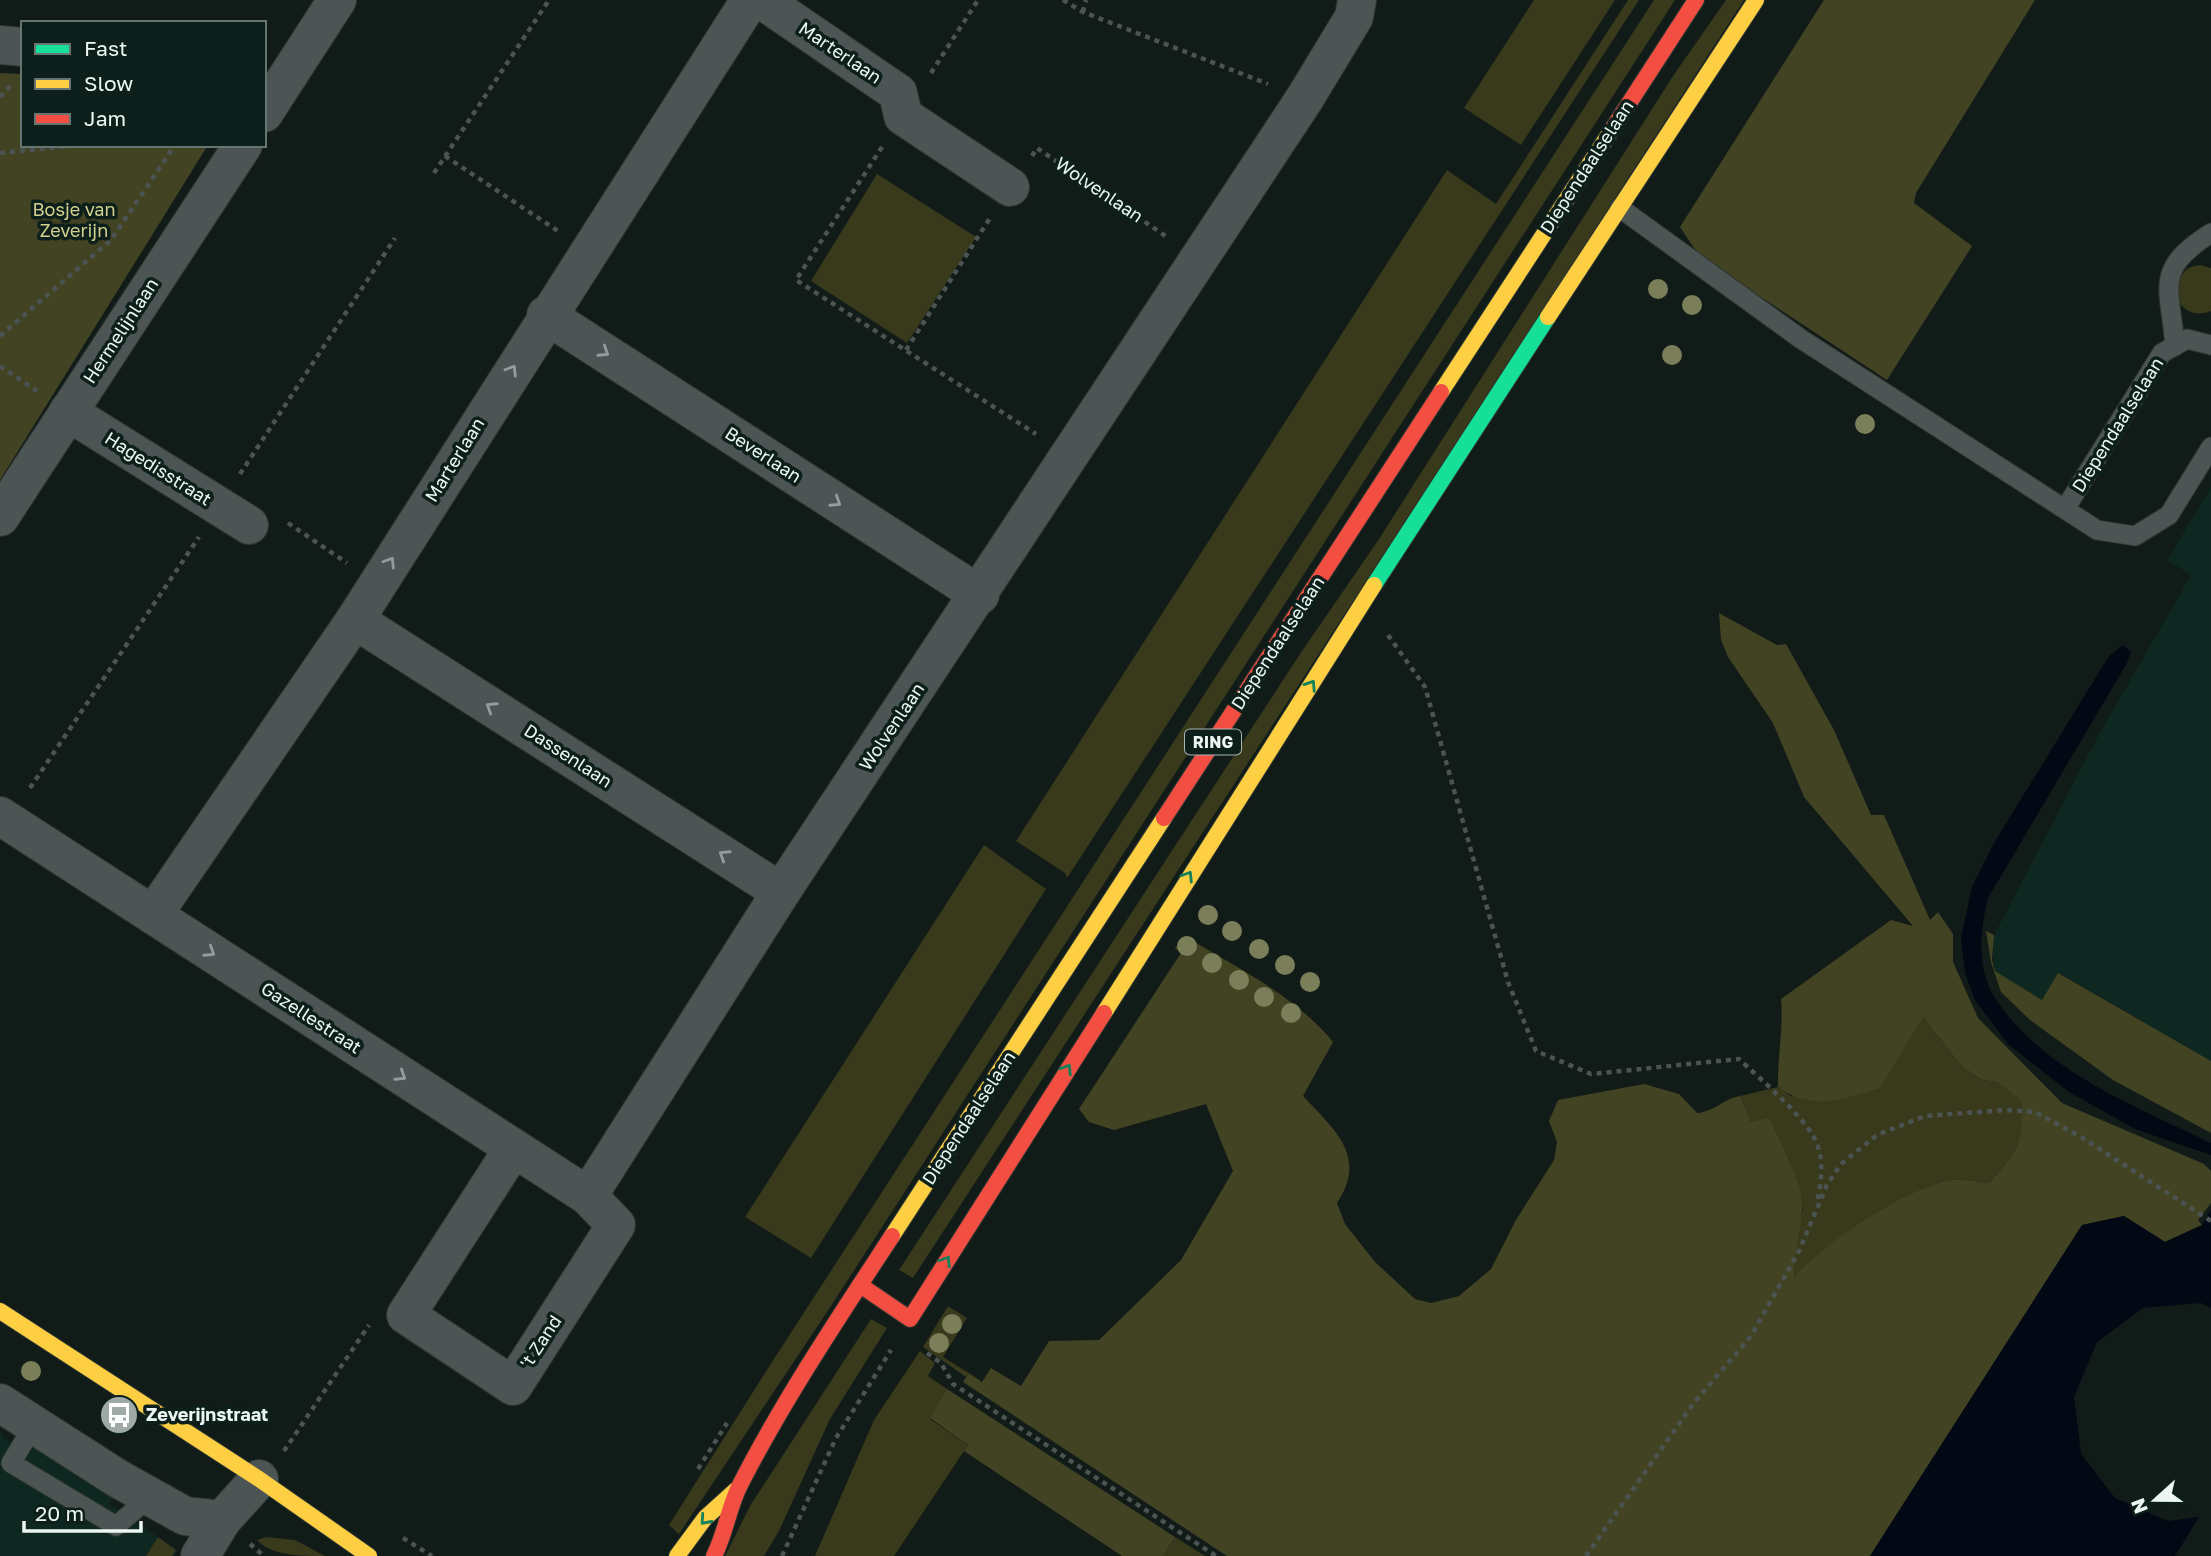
<svg xmlns="http://www.w3.org/2000/svg" width="2211" height="1556" font-family="'Golos Text',sans-serif">
  <rect width="100%" height="100%" fill="#111b18"/>
  <g fill="#0e2721">
    <polygon points="2211,487 2211,1061 2059,973 2042,1000 1995,971 1992,947 1994,935 2098,736 2191,575 2167,560"/>
    <polygon points="0,1429 2,1437 28,1454 37,1443 116,1493 109,1504 177,1550 173,1556 0,1556"/>
  </g>
  <g fill="#39391b">
    <polygon points="1534,0 1615,0 1521,145 1464,108"/>
    <polygon points="1628,0 1639,0 1067,878 1065,873 1016,841 1447,170 1496,204"/>
    <polygon points="1654,0 1675,0 831,1306 679,1534 669,1525 770,1365"/>
    <polygon points="1726,0 1744,0 913,1278 899,1270 1300,654 1379,539 1673,76"/>
    <polygon points="877,174 976,237 907,343 811,281"/>
    <path d="M2200 265 2211 268V311C2196 317 2184 312 2176 298 2179 280 2180 267 2200 265Z"/>
    <polygon points="984,845 1046,889 811,1258 745,1217"/>
    <path d="M1923 1017 1962 1067 1983 1080 1997 1082 2021 1099C2025 1145 2018 1150 1989 1183 1977 1182 1963 1178 1952 1180 1907 1187 1823 1245 1794 1278L1795 1241 1803 1209 1790 1161 1779 1141 1751 1122 1740 1096 1778 1087 1791 1096Z"/>
    <polygon points="948,1306 967,1318 943,1357 969,1373 966,1377 923,1347"/>
    <polygon points="871,1319 887,1328 830,1419 779,1531 764,1556 725,1556 750,1506"/>
    <polygon points="920,1351 935,1363 928,1376 947,1389 930,1419 968,1445 894,1556 815,1556 874,1420"/>
    <polygon points="158,1537 176,1550 172,1556 146,1556"/>
    <path d="M266 1537 295 1540 325 1556C301 1556 271 1556 257 1540Z"/>
    <polygon points="1175,1537 1205,1556 1163,1556"/>
  </g>
  <g fill="#424323">
    <polygon points="1824,0 2035,0 1916,193 1914,203 1972,246 1887,380 1700,257 1680,227"/>
    <polygon points="0,73 23,74 23,145 208,145 0,480"/>
    <path d="M1719 613 1777 645 1786 644 1834 730 1871 815H1884L1930 920 1938 912 1953 934V962L1978 1018 2062 1103 2204 1164 2211 1171V1203L2198 1220 2202 1225 2165 1242 2124 1216 2082 1225 1870 1556H1227L963 1382 969 1373 982 1382 991 1368 1021 1386 1049 1341 1099 1340 1181 1260 1233 1171 1206 1104 1114 1130 1089 1122 1079 1109 1181 953 1175 948 1185 936C1235 967 1295 995 1333 1042L1303 1096C1335 1130 1368 1157 1337 1203L1345 1224 1375 1262 1415 1299 1431 1303 1459 1296 1491 1269 1516 1220 1554 1160 1557 1142 1549 1121 1558 1100 1644 1084 1679 1094 1697 1113C1714 1112 1723 1099 1740 1096L1751 1122 1769 1118C1780 1143 1805 1184 1802 1212 1800 1234 1794 1255 1794 1277 1825 1243 1905 1188 1951 1180 1963 1178 1977 1182 1989 1183 2018 1150 2024 1145 2021 1100L1997 1082 1983 1080 1962 1067 1923 1017 1880 1088C1842 1099 1813 1112 1778 1087 1777 1057 1784 1029 1781 999L1891 920 1913 926 1804 797 1773 723 1728 657 1721 640Z"/>
    <polygon points="1986,931 1994,935 1992,960 1995,971 2042,1000 2058,973 2211,1061 2211,1133 2113,1080 2030,1020 2001,992 1991,962"/>
    <polygon points="947,1389 1175,1537 1163,1556 1122,1556 964,1451 968,1445 930,1418"/>
  </g>
  <g fill="#020915">
    <path d="M2123 645 2131 652 2127 663 1988 898C1980 929 1976 969 1995 998 2041 1070 2137 1107 2211 1143V1155L2135 1129 2069 1092 2008 1044 1975 1000 1965 973 1961 938 1972 887 1994 843 2109 656Z"/>
    <polygon points="2211,1210 2211,1308 2201,1303 2143,1308 2097,1342 2074,1397 2081,1454 2115,1498 2168,1521 2199,1517 2175,1556 1870,1556 2082,1225 2124,1216 2165,1242 2202,1225"/>
  </g>
  <g fill="none" stroke-linecap="round" stroke-linejoin="round">
    <defs>
      <g id="lane">
        <polyline points="1620,208 1801,339 2097,530 2135,536 2169,515 2211,447"/>
        <path d="M2175 346C2170 286 2153 270 2211 233"/>
        <polyline points="2065,509 2162,353 2187,339 2211,345"/>
        <polyline points="34,1425 11,1463 116,1526 150,1497"/>
      </g>
      <g id="street">
        <polyline points="762,0 898,93 903,116 1010,187"/>
        <polyline points="0,45 23,47"/>
        <polyline points="264,113 337,0"/>
        <polyline points="546,315 980,595"/>
        <polyline points="68,412 249,525"/>
        <polyline points="0,517 243,145"/>
        <polyline points="355,620 781,892"/>
        <polyline points="0,816 588,1196 616,1225 513,1386 406,1315 513,1149"/>
        <polyline points="153,915 355,620 750,0"/>
        <polyline points="588,1196 781,892 1305,98 1354,17 1357,0"/>
        <polyline points="0,1403 117,1478 185,1516 222,1520"/>
        <polyline points="200,1556 222,1520 259,1479"/>
      </g>
      <polyline id="fast" points="1374,585 1548,317"/>
      <g id="slow">
        <polyline points="1548,317 1756,0"/>
        <polyline points="1441,392 1613,128"/>
        <polyline points="1104,1013 1374,585"/>
        <polyline points="892,1236 1164,818"/>
        <polyline points="0,1311 259,1479 369,1556"/>
        <polyline points="677,1556 705,1518 736,1490"/>
      </g>
      <g id="jam">
        <polyline points="1613,128 1696,0"/>
        <polyline points="1164,818 1441,392"/>
        <polyline points="860,1285 910,1319 1104,1013"/>
        <path d="M714 1556C726 1532 729 1506 740 1485 784 1399 839 1317 892 1236"/>
      </g>
    </defs>
    <use href="#lane" stroke="#2c3531" stroke-width="21"/>
    <use href="#street" stroke="#2c3531" stroke-width="40"/>
    <use href="#fast" stroke="#2c3531" stroke-width="18"/>
    <use href="#slow" stroke="#2c3531" stroke-width="18"/>
    <use href="#jam" stroke="#2c3531" stroke-width="18"/>
    <g stroke="#4c5453" stroke-width="4.5" stroke-dasharray="5 5" stroke-linecap="butt">
      <polyline points="1063,0 1083,12 1268,84"/>
      <polyline points="1083,12 1086,0"/>
      <polyline points="931,73 978,0"/>
      <polyline points="0,97 11,85"/>
      <polyline points="882,147 796,280 1036,434"/>
      <polyline points="0,153 81,145"/>
      <polyline points="445,156 558,231"/>
      <polyline points="1032,156 1037,148 1167,237"/>
      <polyline points="434,173 549,0"/>
      <polyline points="0,336 111,240 175,145"/>
      <polyline points="906,350 990,218"/>
      <polyline points="0,366 37,391"/>
      <polyline points="240,474 395,238"/>
      <polyline points="288,523 347,563"/>
      <path d="M1388 635 1425 687 1508 982 1536 1051 1591 1074 1739 1059C1759 1078 1808 1119 1817 1144 1824 1162 1821 1181 1818 1199"/>
      <polyline points="30,788 199,537"/>
      <polyline points="927,1353 941,1363 953,1384 1216,1556"/>
      <polyline points="284,1451 369,1325"/>
      <polyline points="698,1469 727,1423"/>
      <polyline points="403,1538 432,1556"/>
      <polyline points="250,1544 264,1556"/>
      <polyline points="782,1556 836,1438 891,1350"/>
      <polyline points="1586,1556 1693,1404 1751,1336 1799,1251 1827,1185 1841,1164 1877,1135 1925,1116 2006,1110 2035,1112 2081,1137 2211,1221"/>
    </g>
    <use href="#lane" stroke="#4c5454" stroke-width="19"/>
    <use href="#street" stroke="#4c5454" stroke-width="38"/>
    <use href="#fast" stroke="#16e098" stroke-width="16"/>
    <use href="#slow" stroke="#ffcf43" stroke-width="16"/>
    <use href="#jam" stroke="#f24e42" stroke-width="16"/>
  </g>
  <g fill="#7b7f59">
    <circle cx="1658" cy="289" r="10"/>
    <circle cx="1692" cy="305" r="10"/>
    <circle cx="1672" cy="355" r="10"/>
    <circle cx="1865" cy="424" r="10"/>
    <circle cx="1208" cy="915" r="10"/>
    <circle cx="1232" cy="931" r="10"/>
    <circle cx="1187" cy="946" r="10"/>
    <circle cx="1259" cy="949" r="10"/>
    <circle cx="1212" cy="963" r="10"/>
    <circle cx="1285" cy="965" r="10"/>
    <circle cx="1239" cy="980" r="10"/>
    <circle cx="1310" cy="982" r="10"/>
    <circle cx="1264" cy="997" r="10"/>
    <circle cx="1291" cy="1013" r="10"/>
    <circle cx="952" cy="1324" r="10"/>
    <circle cx="939" cy="1343" r="10"/>
    <circle cx="31" cy="1371" r="10"/>
  </g>
  <defs><path id="oneway-chevron" d="M-2-3.5L2.5 0L-2 3.5" fill="none" stroke-width="1.6" stroke-linecap="round" stroke-linejoin="round" transform="scale(1.75)"/></defs>
  <g stroke="#949d9c">
    <use href="#oneway-chevron" transform="translate(604 352) rotate(33)"/>
    <use href="#oneway-chevron" transform="translate(512 370) rotate(-58)"/>
    <use href="#oneway-chevron" transform="translate(836 502) rotate(33)"/>
    <use href="#oneway-chevron" transform="translate(390 562) rotate(-58)"/>
    <use href="#oneway-chevron" transform="translate(491 707) rotate(-147)"/>
    <use href="#oneway-chevron" transform="translate(724 855) rotate(-147)"/>
    <use href="#oneway-chevron" transform="translate(210 952) rotate(33)"/>
    <use href="#oneway-chevron" transform="translate(401 1076) rotate(33)"/>
  </g>
  <g stroke="#128059">
    <use href="#oneway-chevron" transform="translate(1311 685) rotate(-57)"/>
    <use href="#oneway-chevron" transform="translate(1188 876) rotate(-58)"/>
    <use href="#oneway-chevron" transform="translate(1067 1069) rotate(-58)"/>
    <use href="#oneway-chevron" transform="translate(946 1261) rotate(-58)"/>
    <use href="#oneway-chevron" transform="translate(705 1520) rotate(132)"/>
  </g>
  <defs>
    <symbol id="bus-disc" viewBox="-11 -11 22 22"><circle r="9.5" fill="#9faaa6" stroke="#0d1f1a"/><path d="M-5-6H5V4H4V6H2V4H-2V6H-4V4H-5ZM-3.5-4V0h7V-4ZM-3.5 1.2v1.5H-2V1.2ZM2 1.2v1.5H3.5V1.2Z" fill="#fff"/></symbol>
  </defs>
  <g fill-rule="evenodd">
    <use href="#bus-disc" x="97" y="1393" width="44" height="44"/>
  </g>
  <g text-anchor="middle" stroke-width="7" stroke-linejoin="round" paint-order="stroke">
    <rect fill="#0d1f1a" stroke="#a9b6b2" stroke-width="2" x="1185" y="729.5" width="56" height="25" rx="5"/>
    <g font-size="16" font-weight="bold" fill="#ecf7f3">
      <text x="1213" y="748">RING</text>
    </g>
    <g font-size="18" fill="#ecf7f3" stroke="#0d1f1a">
      <text transform="translate(840 53) rotate(34)" y="6">Marterlaan</text>
      <text transform="translate(1587 167) rotate(-57)" y="6">Diependaalselaan</text>
      <text transform="translate(1099 190) rotate(34)" y="6">Wolvenlaan</text>
      <text transform="translate(121 331) rotate(-57)" y="6">Hermelijnlaan</text>
      <text transform="translate(2118 425) rotate(-58)" y="6">Diependaalselaan</text>
      <text transform="translate(763 455) rotate(33)" y="6">Beverlaan</text>
      <text transform="translate(455 460) rotate(-58)" y="6">Marterlaan</text>
      <text transform="translate(158 469) rotate(32)" y="6">Hagedisstraat</text>
      <text transform="translate(1278 643) rotate(-57)" y="6">Diependaalselaan</text>
      <text transform="translate(892 727) rotate(-56)" y="6">Wolvenlaan</text>
      <text transform="translate(568 756) rotate(33)" y="6">Dassenlaan</text>
      <text transform="translate(311 1018) rotate(33)" y="6">Gazellestraat</text>
      <text transform="translate(969 1118) rotate(-57)" y="6">Diependaalselaan</text>
      <text transform="translate(541 1342) rotate(-57)" y="6">'t Zand</text>
    </g>
    <g font-size="18" fill="#d2d08f" stroke="#0d1f1a">
      <text x="74" y="216">Bosje van<tspan x="74" dy="21">Zeverijn</tspan></text>
    </g>
    <g font-size="18" font-weight="bold" fill="#ecf7f3" stroke="#0d1f1a" text-anchor="start">
      <text x="146" y="1421">Zeverijnstraat</text>
    </g>
  </g>
  <rect x="21" y="21" width="245" height="126" fill="#0d1f1a" stroke="#667571" stroke-width="2"/>
  <rect x="35" y="44" width="35" height="10" fill="#16e098" stroke="#667571" stroke-width="2"/>
  <text x="84" y="56" font-size="21" fill="#ecf7f3">Fast</text>
  <rect x="35" y="79" width="35" height="10" fill="#ffcf43" stroke="#667571" stroke-width="2"/>
  <text x="84" y="91" font-size="21" fill="#ecf7f3">Slow</text>
  <rect x="35" y="114" width="35" height="10" fill="#f24e42" stroke="#667571" stroke-width="2"/>
  <text x="84" y="126" font-size="21" fill="#ecf7f3">Jam</text>
  <g transform="translate(2155 1500) rotate(249)" stroke="#0d1f1a" stroke-width="5" paint-order="stroke">
  <path d="M0-5L12 26L0 18L-12 26Z" fill="#ecf7f3"/>
  <text y="-10" font-size="19" font-weight="bold" text-anchor="middle" fill="#ecf7f3">N</text>
  </g>
  <path d="M24 1521v10h117v-10" fill="none" stroke="#ecf7f3" stroke-width="3.5"/>
  <text x="35" y="1521" font-size="21" fill="#ecf7f3" stroke="#0d1f1a" stroke-width="5" paint-order="stroke">20 m</text>
</svg>
